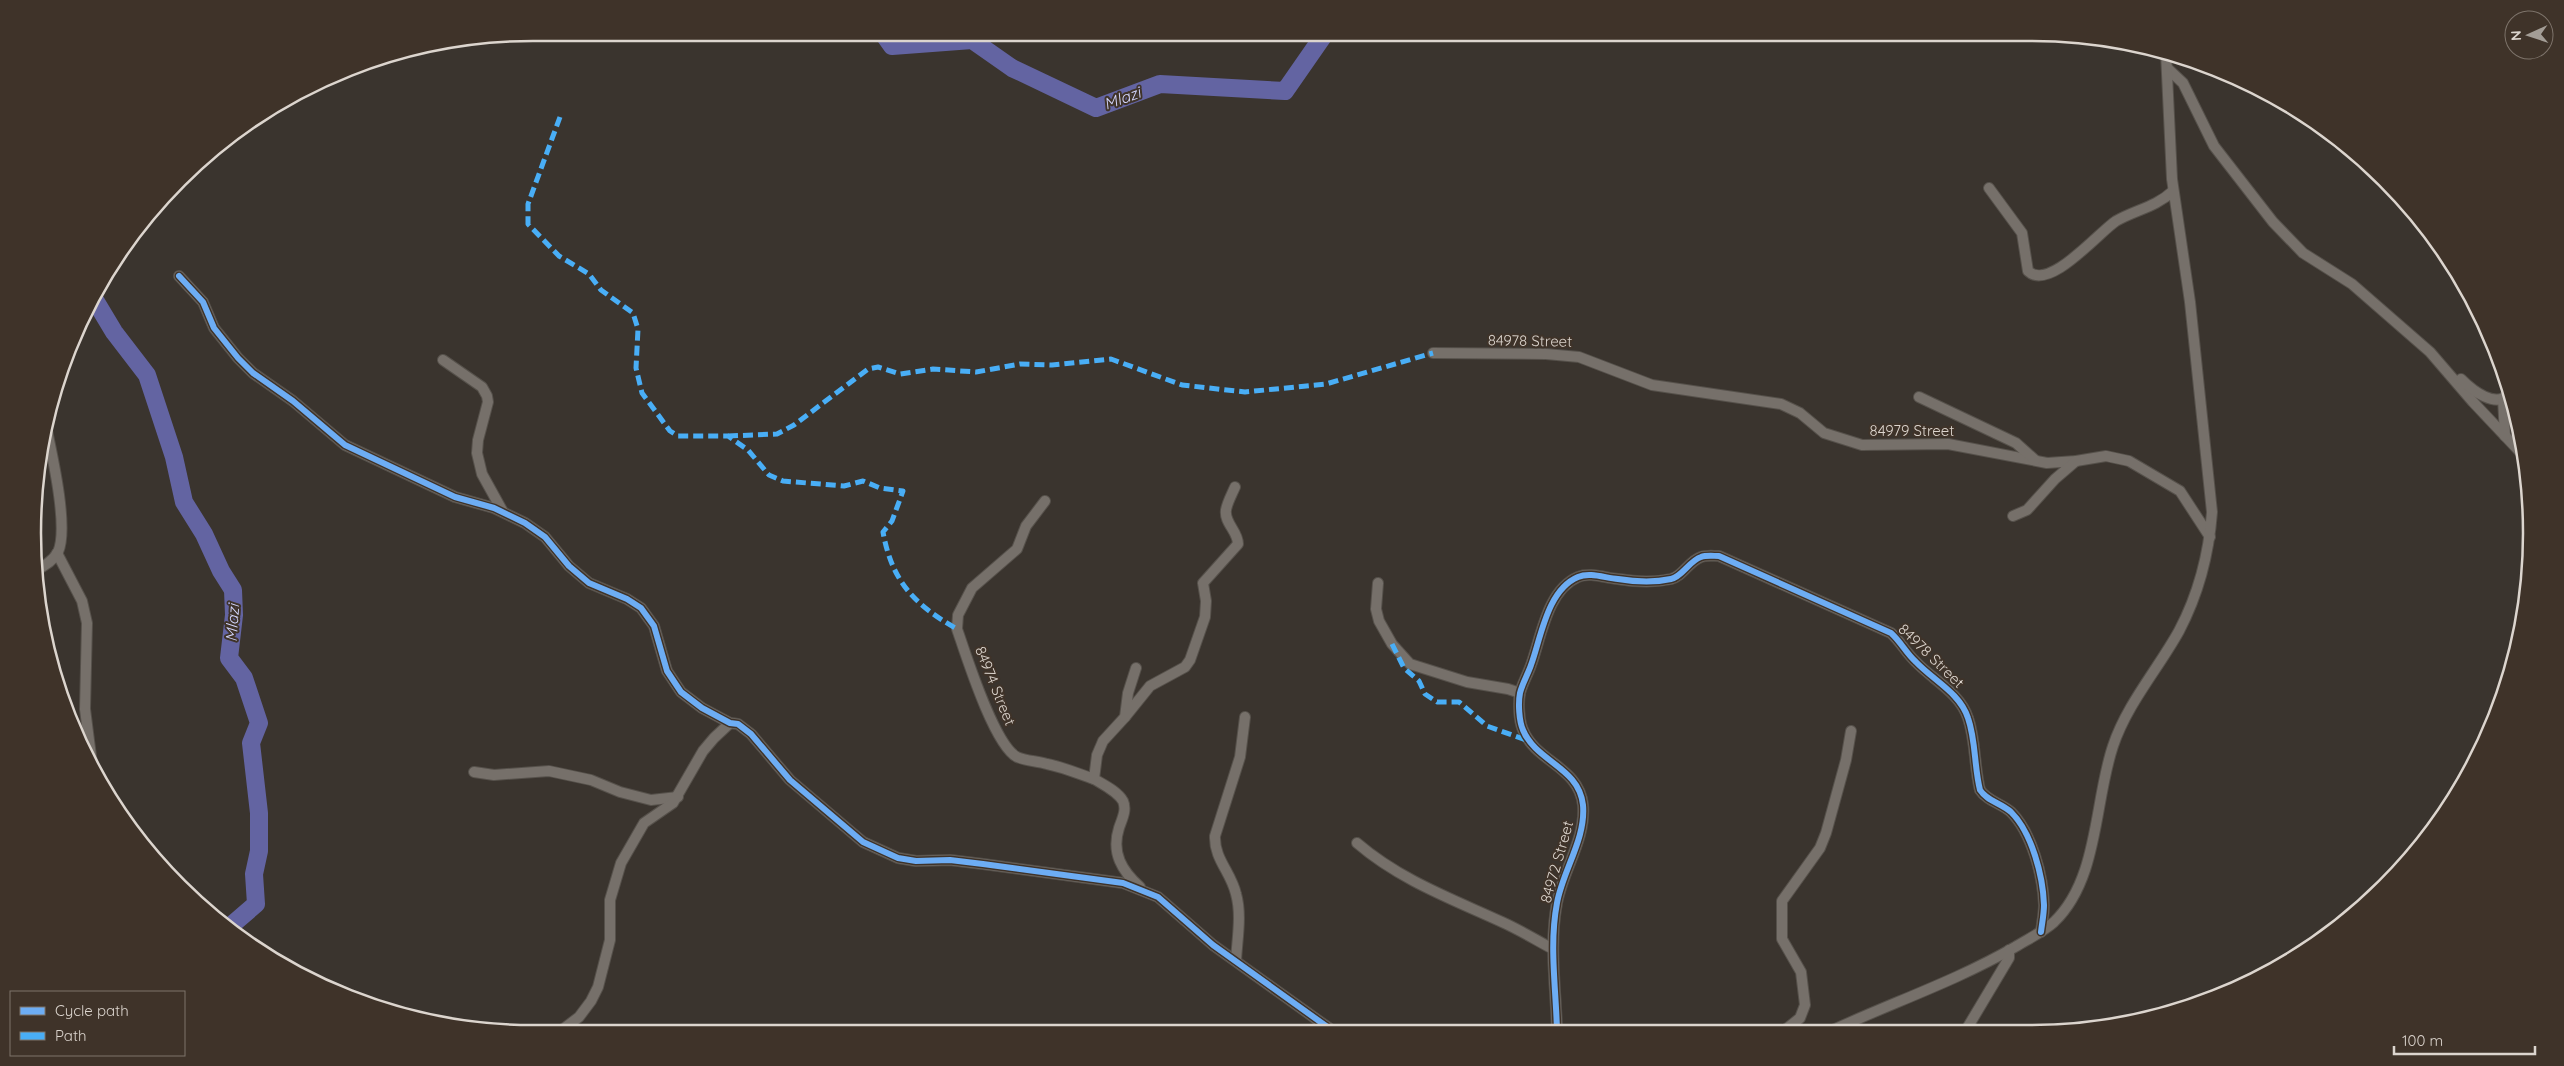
<svg xmlns="http://www.w3.org/2000/svg" width="2564" height="1066" font-family="Quicksand,sans-serif">
  <rect width="100%" height="100%" fill="#3a342e"/>
  <g fill="none" stroke-linecap="round" stroke-linejoin="round">
    <g stroke="#6364a2" stroke-width="18">
      <polyline points="882,32 892,46 972,40 1012,68 1096,108 1160,84 1285,91 1326,32"/>
      <polyline points="93,297 114,332 147,375 174,457 184,502 204,534 221,571 233,590 234,615 229,658 244,678 259,723 251,743 259,813 259,851 254,874 256,904 227,929"/>
    </g>
    <defs>
      <g id="minor">
        <polyline points="2167,68 2183,83 2214,146 2273,222 2303,253 2352,284 2430,352 2473,402 2523,455"/>
        <path d="M1989 188 2022 233 2028 271C2049 292 2099 232 2116 221 2135 210 2156 207 2173 191"/>
        <polyline points="179,276 203,302 214,328 238,358 253,373 293,401 345,445 455,497 494,508 525,523 545,537 569,566 589,583 627,599 641,608 654,626 667,671 681,692 702,708 730,723 738,724 751,734 790,780 863,842 898,858 916,861 950,860 983,864 1123,883 1158,897 1213,945 1333,1031"/>
        <polyline points="1433,353 1546,354 1579,357 1652,385 1781,404 1800,413 1824,433 1862,445 1948,444 2047,463 2076,461 2106,456 2129,461 2180,491 2210,537"/>
        <polyline points="443,360 482,387 487,396 488,402 478,440 477,453 482,474 503,512"/>
        <path d="M2461 379C2472 390 2496 410 2511 393"/>
        <polyline points="1919,397 2016,443 2035,460"/>
        <polyline points="2503,398 2505,436"/>
        <path d="M1045 501 1026 526 1017 549 972 588 958 615 957 629C966 655 994 745 1017 757 1026 761 1037 761 1047 764 1063 767 1079 774 1094 779"/>
        <polyline points="2013,516 2027,510 2055,479 2076,461"/>
        <polyline points="57,553 82,601 87,623 85,709 92,764"/>
        <path d="M34 571C43 567 53 561 58 552 69 528 52 454 46 426"/>
        <polyline points="1378,583 1376,609 1379,621 1392,644 1410,664 1467,682 1508,689 1520,693"/>
        <path d="M1136 668 1128 693 1125 717 1103 741 1097 755 1094 779C1104 785 1117 791 1123 801 1127 810 1122 819 1119 828 1111 853 1122 871 1140 887"/>
        <path d="M1125 717 1150 686 1185 667 1190 660 1205 617 1206 601 1203 583 1238 544C1238 531 1224 523 1226 510 1227 503 1232 494 1235 487"/>
        <polyline points="474,772 494,775 549,771 591,780 620,792 651,800 678,797"/>
        <path d="M1357 843C1400 880 1452 899 1502 922 1520 930 1536 940 1553 949"/>
        <path d="M1236 961C1237 940 1242 915 1236 894 1231 872 1214 859 1215 836L1240 757 1245 717"/>
        <polyline points="1785,1030 1800,1018 1805,1005 1801,972 1782,939 1782,901 1820,848 1826,833 1846,760 1851,731"/>
        <path d="M1833 1030C1894 1002 1958 980 2015 947 2028 939 2043 932 2054 922 2099 879 2094 802 2113 746 2127 704 2158 669 2179 631 2198 595 2209 553 2212 512L2190 302 2172 179 2166 53"/>
        <polyline points="1966,1030 2009,958 2009,950"/>
        <path d="M1557 1031C1556 988 1549 945 1557 903 1563 870 1586 839 1583 805 1579 767 1536 762 1523 730 1519 721 1518 703 1520 693 1522 684 1528 674 1531 665 1541 638 1547 590 1578 577 1590 572 1605 578 1618 579 1636 582 1653 583 1671 579 1682 577 1689 561 1701 557 1706 555 1713 556 1719 556L1891 633C1901 642 1906 653 1916 662 1933 680 1960 693 1968 718 1976 741 1974 766 1980 790 1987 801 2001 803 2011 812 2032 833 2043 876 2044 905 2044 914 2042 923 2041 932"/>
        <polyline points="558,1033 579,1017 591,1001 598,987 610,940 610,900 621,863 644,823 673,803 703,751 714,738 730,723"/>
      </g>
    </defs>
    <use href="#minor" stroke="#56514b" stroke-width="12"/>
    <use href="#minor" stroke="#76706a" stroke-width="10"/>
    <g stroke="#49aef6" stroke-width="5" stroke-dasharray="10 5" stroke-linecap="butt">
      <path d="M560 117 528 204V224L559 256 589 274 601 290 633 313 638 329 636 368 642 393 670 431 678 436H728L748 450 769 475 783 481 844 486 863 481 880 488 903 491 892 521 883 532C892 582 915 605 957 629"/>
      <polyline points="728,436 777,434 794,425 868,369 878,367 900,374 933,369 976,372 1020,364 1052,365 1111,359 1182,385 1245,392 1326,384 1433,353"/>
      <polyline points="1392,644 1404,668 1419,681 1425,694 1437,702 1459,702 1487,726 1529,741"/>
    </g>
    <defs>
      <g id="cycleway">
        <polyline points="179,276 203,302 214,328 238,358 253,373 293,401 345,445 455,497 494,508 525,523 545,537 569,566 589,583 627,599 641,608 654,626 667,671 681,692 702,708 730,723 738,724 751,734 790,780 863,842 898,858 916,861 950,860 983,864 1123,883 1158,897 1213,945 1333,1031"/>
        <path d="M1557 1031C1556 988 1549 945 1557 903 1563 870 1586 839 1583 805 1579 767 1536 762 1523 730 1519 721 1518 703 1520 693 1522 684 1528 674 1531 665 1541 638 1547 590 1578 577 1590 572 1605 578 1618 579 1636 582 1653 583 1671 579 1682 577 1689 561 1701 557 1706 555 1713 556 1719 556L1891 633C1901 642 1906 653 1916 662 1933 680 1960 693 1968 718 1976 741 1974 766 1980 790 1987 801 2001 803 2011 812 2032 833 2043 876 2044 905 2044 914 2042 923 2041 932"/>
      </g>
    </defs>
    <use href="#cycleway" stroke="#3f3329" stroke-width="9"/>
    <use href="#cycleway" stroke="#6dadf4" stroke-width="6"/>
  </g>
  <g text-anchor="middle" stroke-width="4" stroke-linejoin="round" paint-order="stroke">
    <g font-size="15" fill="#dcd5ce" stroke="#3f3329">
      <text transform="translate(1530 341) rotate(1)" y="5">84978 Street</text>
      <text x="1912" y="436">84979 Street</text>
      <text transform="translate(1931 656) rotate(44)" y="5">84978 Street</text>
      <text transform="translate(995 686) rotate(68)" y="5">84974 Street</text>
      <text transform="translate(1557 862) rotate(-74)" y="5">84972 Street</text>
    </g>
    <g font-size="16" font-style="italic" fill="#d4d7ff" stroke="#3f3329">
      <text transform="translate(1122 98) rotate(-20)" y="6">Mlazi</text>
      <text transform="translate(232 623) rotate(-86)" y="6">Mlazi</text>
    </g>
  </g>
  <path d="M0 0H2564V1066H0ZM533 41H2031A492 492 0 0 1 2523 533V533A492 492 0 0 1 2031 1025H533A492 492 0 0 1 41 533V533A492 492 0 0 1 533 41Z" fill="#3f3329" fill-rule="evenodd"/>
  <path fill="none" stroke="#dcd5ce" stroke-width="2.5" d="M533 41H2031A492 492 0 0 1 2523 533V533A492 492 0 0 1 2031 1025H533A492 492 0 0 1 41 533V533A492 492 0 0 1 533 41Z"/>
  <rect x="10" y="991" width="175" height="65" fill="#3f3329" stroke="#7e746b"/>
  <rect x="20" y="1007" width="25" height="8" fill="#6dadf4" stroke="#7e746b"/>
  <text x="55" y="1016" font-size="15" fill="#dcd5ce">Cycle path</text>
  <rect x="20" y="1032" width="25" height="8" fill="#49aef6" stroke="#7e746b"/>
  <text x="55" y="1041" font-size="15" fill="#dcd5ce">Path</text>
  <g transform="translate(2529 35) rotate(267)"><circle r="24" fill="#3f3329" stroke="#7e746b"/>
  <path d="M0-4L9 19L0 12L-9 19Z" fill="#a39d96"/>
  <text y="-8" font-size="14" font-weight="bold" text-anchor="middle" fill="#dcd5ce">N</text>
  </g>
  <path d="M2394 1046v8h141v-8" fill="none" stroke="#dcd5ce" stroke-width="2.5"/>
  <text x="2402" y="1046" font-size="15" fill="#dcd5ce" stroke="#3f3329" stroke-width="4" paint-order="stroke">100 m</text>
</svg>
